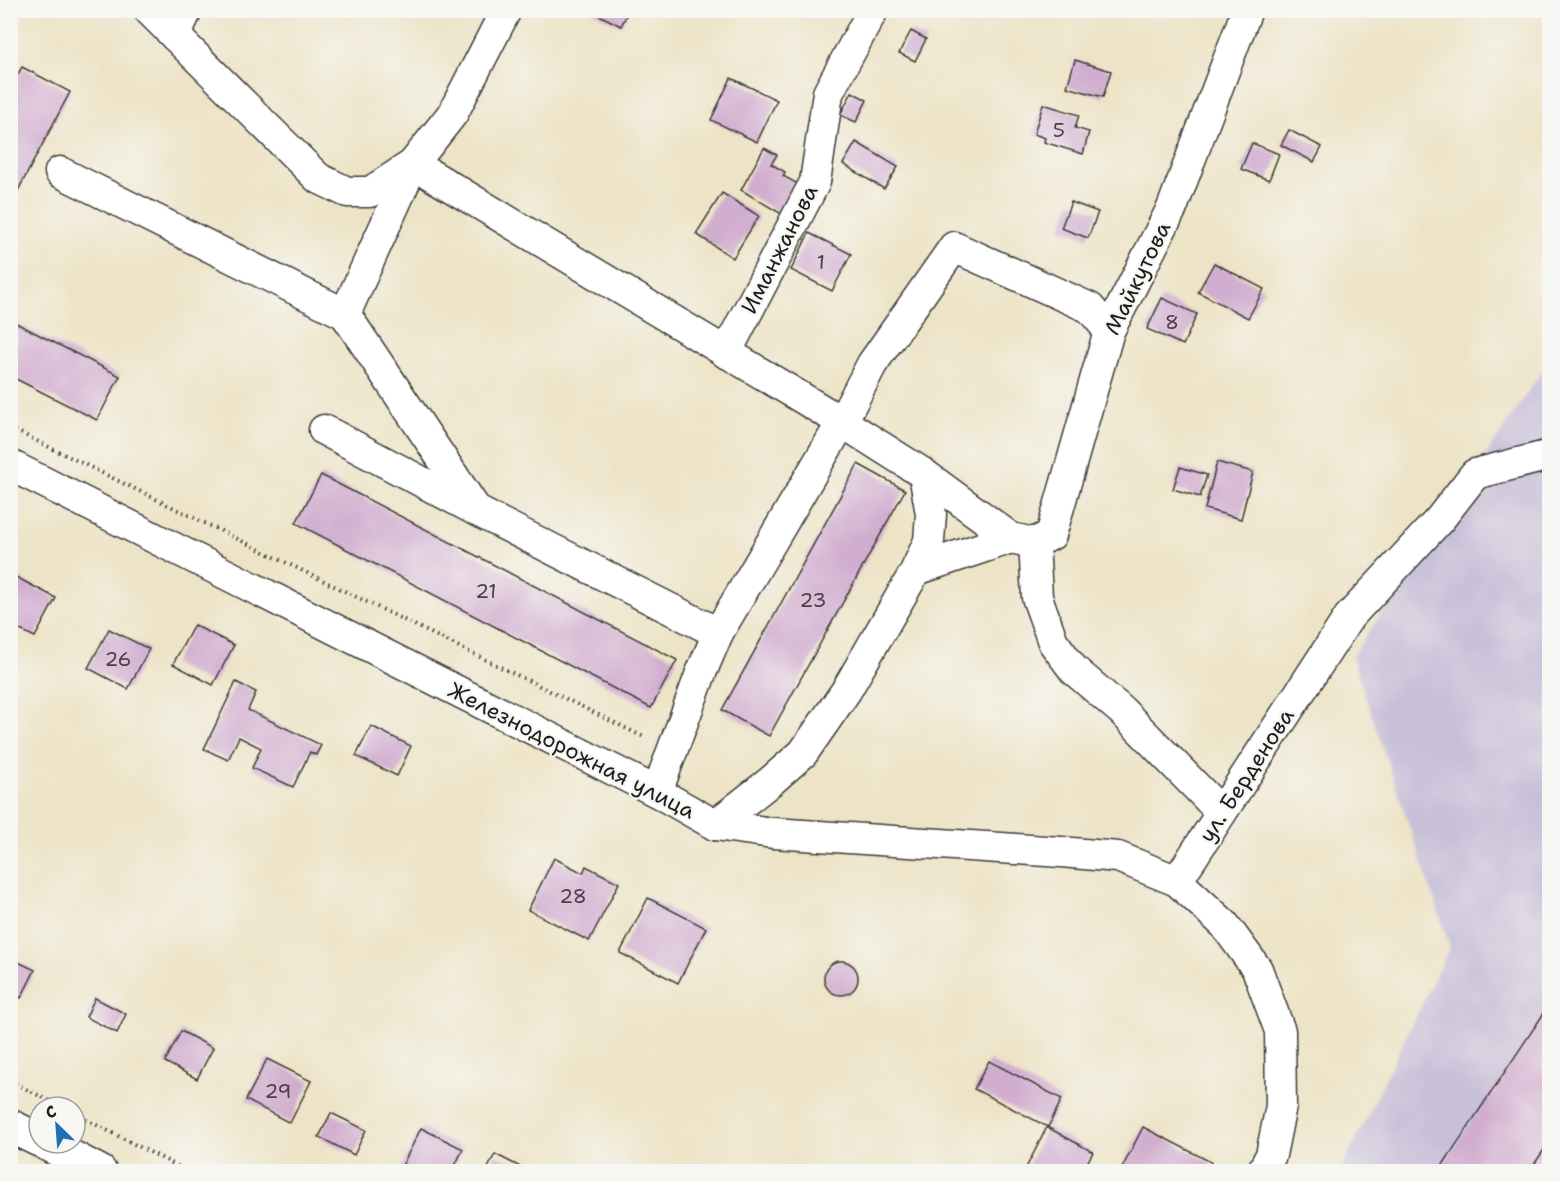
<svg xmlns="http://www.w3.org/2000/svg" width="1560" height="1182" font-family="'Shantell Sans',sans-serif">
  <rect width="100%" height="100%" fill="#f6f6f2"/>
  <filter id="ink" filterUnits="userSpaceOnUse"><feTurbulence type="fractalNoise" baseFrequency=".0167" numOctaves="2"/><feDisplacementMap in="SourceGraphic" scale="12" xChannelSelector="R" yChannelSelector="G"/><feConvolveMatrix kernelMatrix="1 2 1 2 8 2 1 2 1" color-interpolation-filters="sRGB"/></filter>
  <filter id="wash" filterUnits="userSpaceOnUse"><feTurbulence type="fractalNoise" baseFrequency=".008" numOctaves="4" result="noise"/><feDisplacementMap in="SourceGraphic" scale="24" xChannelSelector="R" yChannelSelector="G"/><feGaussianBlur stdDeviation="1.35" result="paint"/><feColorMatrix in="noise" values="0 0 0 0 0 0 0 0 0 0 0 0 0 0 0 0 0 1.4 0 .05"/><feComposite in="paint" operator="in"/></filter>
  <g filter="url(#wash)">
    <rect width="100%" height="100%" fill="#ede3c6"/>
    <polygon fill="#c8bfd8" points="1549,360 1549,1171 1340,1172 1450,946 1352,657"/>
    <g id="blocks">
      <g fill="#d1adcf">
        <polygon points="589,10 629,10 621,26"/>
        <polygon points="911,31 926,39 915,61 899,53"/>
        <polygon points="1075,60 1111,71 1103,97 1067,87"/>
        <polygon points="22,67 70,92 13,200 10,199 10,88"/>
        <polygon points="731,78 777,100 757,142 711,120"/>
        <polygon points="852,92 867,100 856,122 840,115"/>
        <polygon points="1043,104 1079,115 1075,128 1089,132 1083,154 1044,142 1045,138 1034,134"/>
        <polygon points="1289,130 1322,147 1314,162 1281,145"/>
        <polygon points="856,142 898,167 884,189 843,164"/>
        <polygon points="1252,143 1279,154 1269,180 1241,169"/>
        <polygon points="764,148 777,155 771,164 785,172 783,176 798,184 789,200 793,203 785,216 741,190"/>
        <polygon points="722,193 759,216 733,258 696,234"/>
        <polygon points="1071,202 1098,212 1088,238 1061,228"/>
        <polygon points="809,233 851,254 832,291 791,270"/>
        <polygon points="1214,263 1264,289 1248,318 1198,292"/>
        <polygon points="1162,298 1197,314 1183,345 1147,329"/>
        <polygon points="10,320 120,376 97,420 10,376"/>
        <polygon points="1217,462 1253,472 1241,519 1205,509"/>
        <polygon points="858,464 905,490 769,736 722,710"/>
        <polygon points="1180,467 1207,475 1200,497 1173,489"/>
        <polygon points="321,475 677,660 651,708 296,523"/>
        <polygon points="16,577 56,598 35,637 10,625 10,587"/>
        <polygon points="194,625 234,645 213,685 173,664"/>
        <polygon points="109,629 149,649 128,689 88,668"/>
        <polygon points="236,682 256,692 248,710 321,745 316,755 310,752 293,787 252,768 261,748 239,737 228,760 204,749"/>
        <polygon points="371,726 411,746 397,776 356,756"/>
        <polygon points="554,858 583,873 586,866 619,883 589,941 528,910"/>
        <polygon points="648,898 706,928 678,983 620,953"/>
        <polygon points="10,958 35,970 21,998 10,993"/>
        <circle cx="841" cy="978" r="17"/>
        <polygon points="95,998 126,1014 117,1033 86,1017"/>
        <polygon points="1550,1004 1550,1141 1529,1172 1438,1172"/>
        <polygon points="181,1031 213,1048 197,1079 165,1062"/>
        <polygon points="267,1059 311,1081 290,1123 246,1100"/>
        <polygon points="989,1061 1062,1099 1048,1127 974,1089"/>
        <polygon points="331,1113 366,1130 354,1155 319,1137"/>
        <polygon points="1047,1127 1093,1152 1082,1172 1024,1172"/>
        <polygon points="1143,1127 1211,1162 1207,1172 1120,1172"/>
        <polygon points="421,1128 463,1149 452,1172 399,1172"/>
        <polygon points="495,1154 530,1172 486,1172"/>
      </g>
    </g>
  </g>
  <g filter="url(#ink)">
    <use href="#blocks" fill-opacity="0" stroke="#3b3a36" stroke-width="1.5"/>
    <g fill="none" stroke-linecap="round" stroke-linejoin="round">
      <defs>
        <g id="minor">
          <polyline points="149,10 318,178 347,192 370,192 413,164 453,113 506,10"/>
          <polyline points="175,36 187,10"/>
          <polyline points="60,172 345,314"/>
          <polyline points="726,353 815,182 828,93 873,10"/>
          <polyline points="324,430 477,511 718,633"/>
          <polyline points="10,465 657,792 715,825 773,833 1061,852 1118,857 1177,881 1224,924 1257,969 1280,1031 1281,1106 1271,1155 1262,1172"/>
          <polyline points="477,511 345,314 413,164 842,422 924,474 1011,538 1034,543"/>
          <polyline points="1034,543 1051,535 1109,331 1172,208 1247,10"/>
          <polyline points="1034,543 1037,597 1053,642 1074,670 1122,711 1221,812"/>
          <polyline points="916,570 1011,538"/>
          <polyline points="657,792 701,673 718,633 842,422 872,364 954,247 1090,308 1109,331"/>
          <polyline points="715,825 771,781 803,753 846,691 916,570 929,541 931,514 924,474"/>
          <polyline points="1177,881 1349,617 1440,519 1475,474 1550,455"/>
        </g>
        <g id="major">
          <polyline points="10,1126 39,1140"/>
          <polyline points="45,1143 100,1172"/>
        </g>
      </defs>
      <use href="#minor" stroke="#3b3a36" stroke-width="33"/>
      <use href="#major" stroke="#3b3a36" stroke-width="36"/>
      <g stroke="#3b3a36" stroke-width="4" stroke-dasharray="1.5 4.5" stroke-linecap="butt">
        <polyline points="10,428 646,738"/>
        <polyline points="10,1081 62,1107"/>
        <polyline points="75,1114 189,1172"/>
      </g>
      <use href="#minor" stroke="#fff" stroke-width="30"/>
      <use href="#major" stroke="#fff" stroke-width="33"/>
    </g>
  </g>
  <g text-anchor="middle" stroke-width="4.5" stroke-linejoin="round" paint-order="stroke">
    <g font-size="20" fill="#494049">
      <text x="1059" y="137">5</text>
      <text x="821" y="269">1</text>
      <text x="1172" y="329">8</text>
      <text x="486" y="598">21</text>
      <text x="813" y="607">23</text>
      <text x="118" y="666">26</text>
      <text x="573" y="903">28</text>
      <text x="278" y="1098">29</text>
    </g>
    <g font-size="22" fill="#1c1c1c" stroke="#f6f6f2">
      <text transform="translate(779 249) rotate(-63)" y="8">Иманжанова</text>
      <text transform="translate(1137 278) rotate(-64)" y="8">Майкутова</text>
      <text transform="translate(572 750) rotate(27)" y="8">Железнодорожная улица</text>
      <text transform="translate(1246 775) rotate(-57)" y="8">ул. Берденова</text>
    </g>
  </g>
  <rect width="1560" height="1182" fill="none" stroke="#f6f6f2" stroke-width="36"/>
  <g transform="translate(57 1125) rotate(335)"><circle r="28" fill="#f6f6f2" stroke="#9f9f9c" stroke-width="1.5"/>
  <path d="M0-4.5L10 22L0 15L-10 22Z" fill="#1f6fb2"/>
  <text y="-9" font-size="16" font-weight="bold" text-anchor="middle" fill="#1c1c1c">С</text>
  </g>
</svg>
